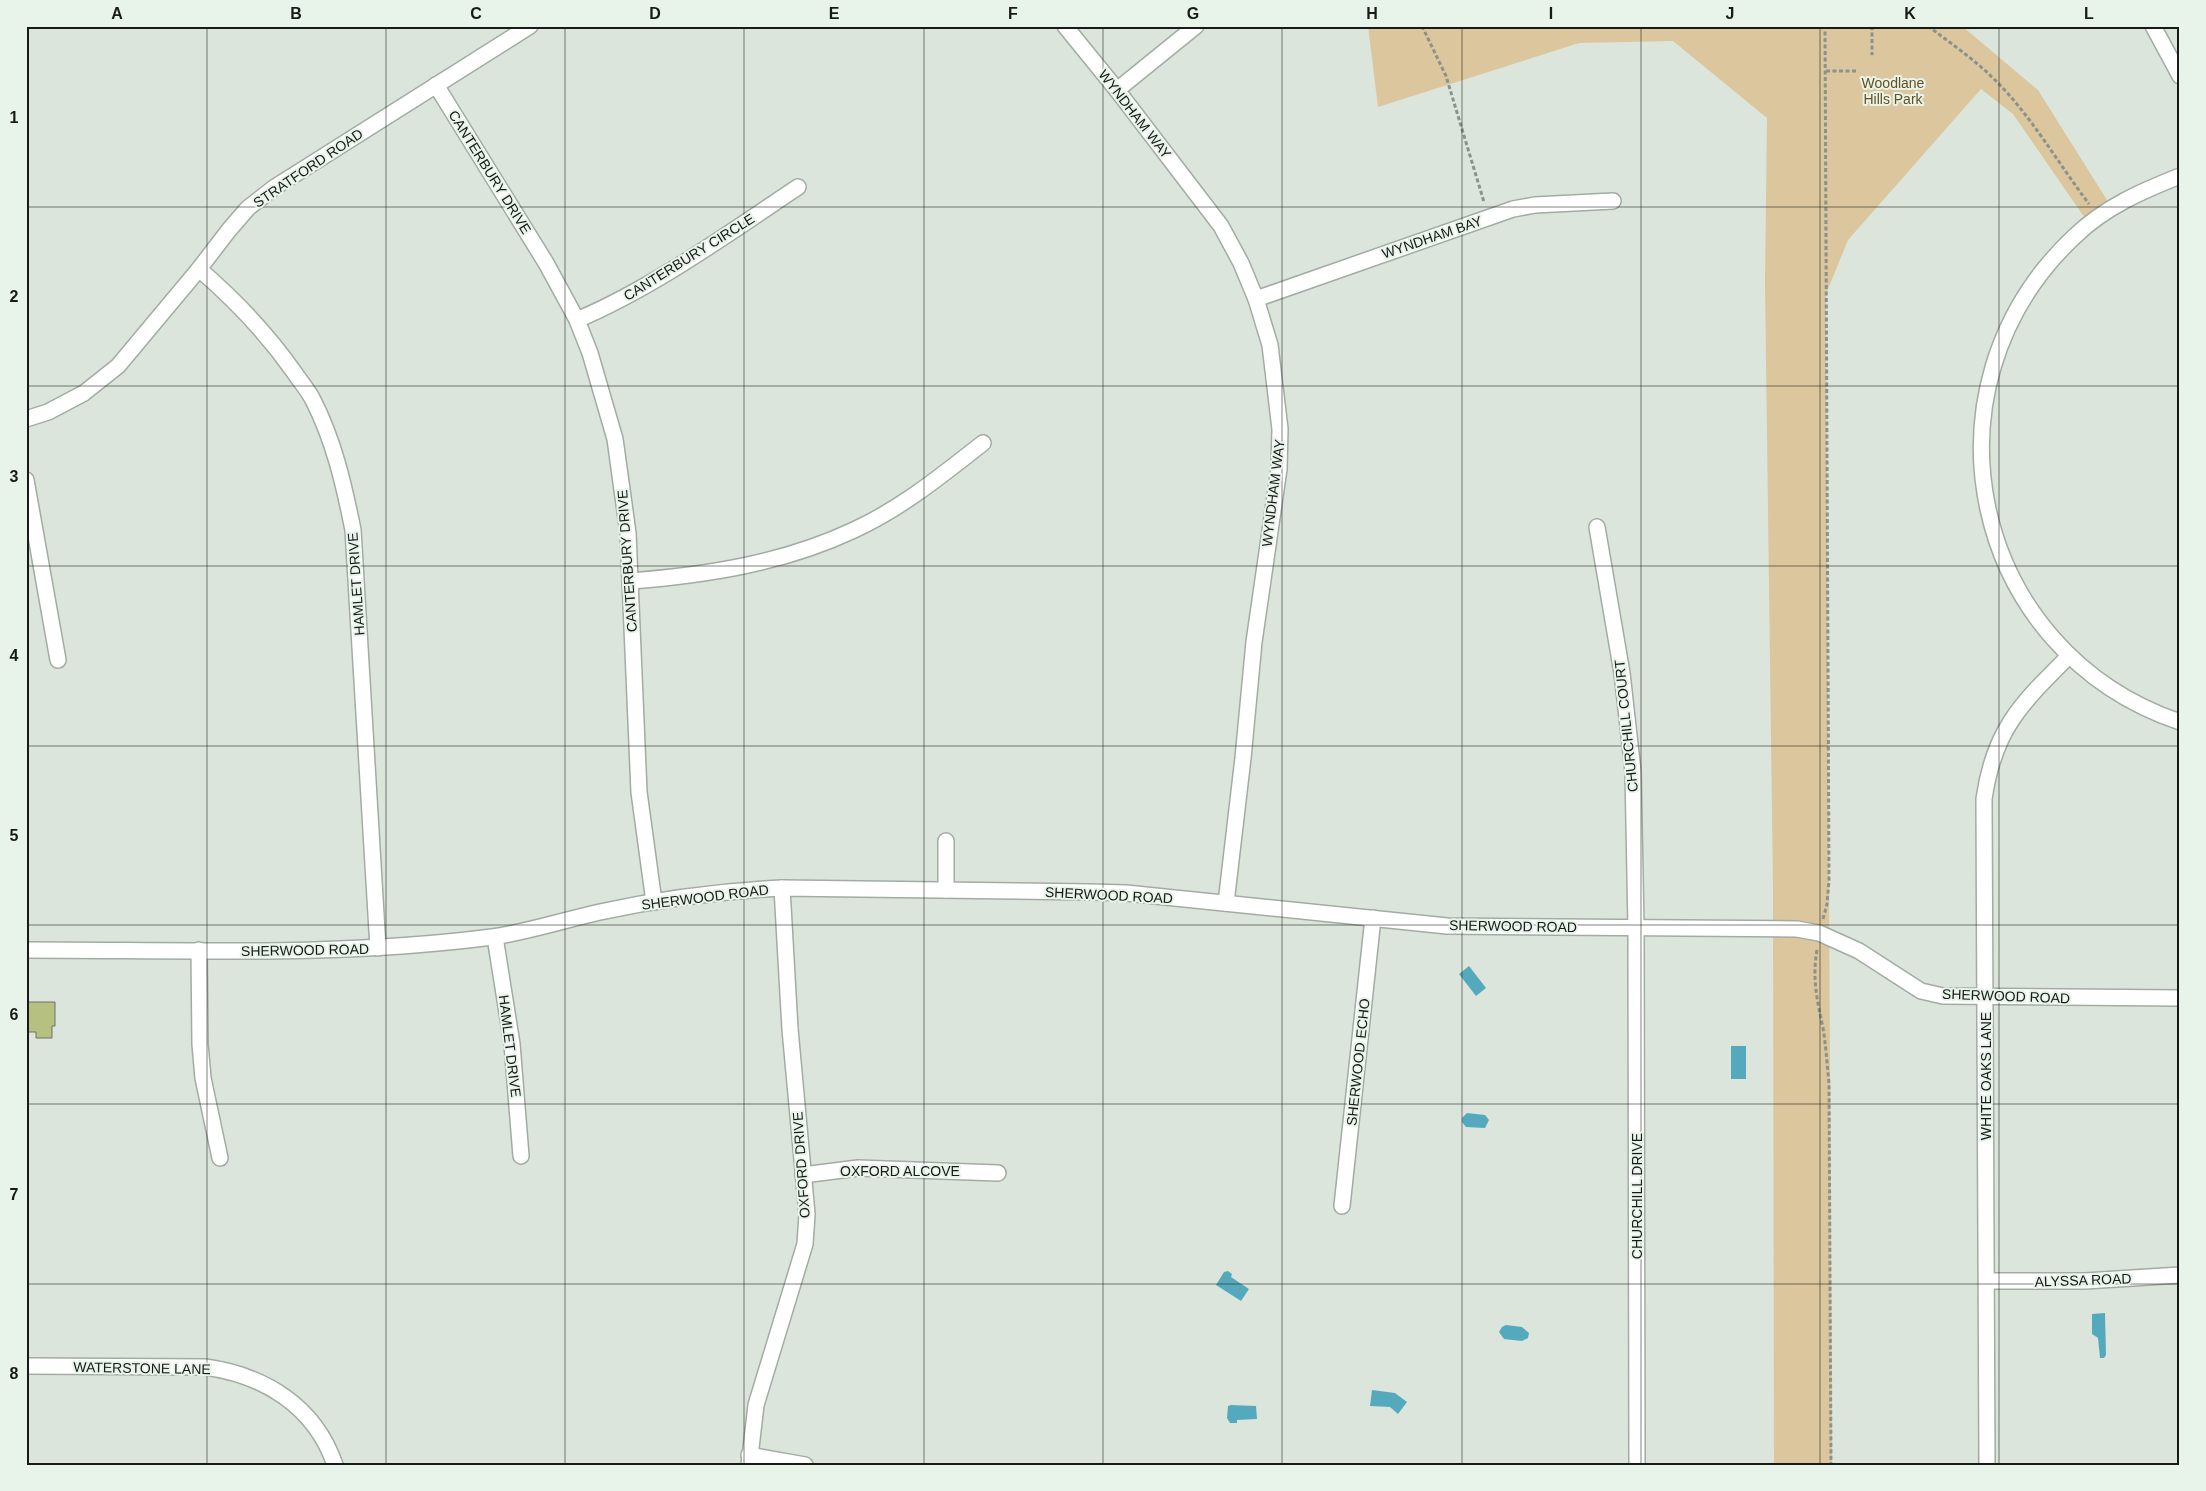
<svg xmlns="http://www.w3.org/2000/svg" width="2206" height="1491" font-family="Helvetica,sans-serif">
  <rect width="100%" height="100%" fill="#dbe5dc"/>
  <polygon fill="#dcc69d" points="1368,26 1962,26 2038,90 2112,208 2089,224 2013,114 1981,89 1848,240 1826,294 1832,1465 1774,1465 1773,890 1765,283 1767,118 1673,41 1579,43 1378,107"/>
  <g fill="#54aabc">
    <polygon points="1469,966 1486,988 1476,996 1459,974"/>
    <rect x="1731" y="1046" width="15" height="33"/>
    <polygon points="1467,1113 1485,1115 1489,1120 1485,1128 1466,1127 1462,1122 1462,1118"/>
    <polygon points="1228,1271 1232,1274 1231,1277 1249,1289 1241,1301 1216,1285 1224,1272"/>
    <polygon points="2105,1313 2106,1355 2104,1358 2100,1358 2098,1338 2092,1334 2092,1314"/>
    <polygon points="1506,1325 1522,1327 1529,1333 1528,1338 1522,1341 1504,1339 1499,1332 1502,1327"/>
    <polygon points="1372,1390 1395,1393 1407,1402 1398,1414 1390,1407 1370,1406"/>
    <polygon points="1231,1405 1256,1406 1257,1419 1237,1420 1237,1423 1230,1423 1227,1418 1228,1406"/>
  </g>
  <polygon fill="#b6c080" stroke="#717368" points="26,1002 55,1002 55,1026 52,1026 52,1038 36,1038 36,1032 26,1032"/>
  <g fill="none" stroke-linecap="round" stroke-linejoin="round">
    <defs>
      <g id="street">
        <polyline points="1065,26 1117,90 1221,226 1241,263 1256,299 1270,345 1280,429 1279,469 1254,642 1243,758 1226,903"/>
        <polyline points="2153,26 2180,76"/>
        <polyline points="436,85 546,263 577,320 590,353 615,439 628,533 639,792 654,902"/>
        <polyline points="1117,90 1196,26"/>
        <path d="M2180 176C2142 191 2105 207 2075 236 1913 387 1970 651 2180 722"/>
        <path d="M199 269C235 300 266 332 294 372 300 381 308 390 313 400 334 441 344 485 353 530L378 948"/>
        <polyline points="1256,299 1513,209 1535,205 1613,201"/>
        <path d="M577 320C656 286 726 235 798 187"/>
        <polyline points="26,419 48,412 84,393 118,366 199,269 229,230 248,208 275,187 530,26"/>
        <polyline points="26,480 58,660"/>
        <polyline points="1597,527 1622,673 1633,771 1636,928 1637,1465"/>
        <path d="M630 581C708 575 784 563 854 530 902 508 942 475 983 443"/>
        <polyline points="946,841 946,890"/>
        <polyline points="495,937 512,1044 521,1156"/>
        <path d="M26 950C182 950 338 957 492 937 528 932 564 920 600 912 660 899 721 891 782 888L1090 892 1126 893 1447 926 1797 929 1819 933 1859 951 1921 991 1943 996 2180 998"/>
        <polyline points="199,950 200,1044 203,1078 220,1158"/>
        <polyline points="803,1175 858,1168 998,1173"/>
        <polyline points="1342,1206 1373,918"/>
        <polyline points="1987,1281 2085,1281 2180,1275"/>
        <path d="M26 1366 205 1367C264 1375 315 1406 335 1465"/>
        <polyline points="749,1455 805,1465"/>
        <polyline points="749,1465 756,1405 805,1244 807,1214 790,1029 782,888"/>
        <path d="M1987 1465 1984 799C1994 729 2021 704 2069 656"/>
      </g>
    </defs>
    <use href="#street" stroke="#a2aca3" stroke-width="18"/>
    <g stroke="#8b928c" stroke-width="3" stroke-dasharray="4 2.5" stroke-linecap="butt">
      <polyline points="1422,26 1446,76 1484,202"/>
      <polyline points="1872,26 1872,55"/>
      <path d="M1928 26C1950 43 1974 59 1994 79 2030 114 2058 163 2089 204"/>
      <polyline points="1826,71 1857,71"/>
      <polyline points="1823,919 1827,904 1829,880 1825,26"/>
      <path d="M1817 950C1812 978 1817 1000 1823 1028 1826 1046 1827 1064 1829 1083L1831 1465"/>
    </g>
    <use href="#street" stroke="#fff" stroke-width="15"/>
  </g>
  <path fill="none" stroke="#171a17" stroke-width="1" stroke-opacity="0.55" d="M207 26V1465M386 26V1465M565 26V1465M744 26V1465M924 26V1465M1103 26V1465M1282 26V1465M1462 26V1465M1641 26V1465M1820 26V1465M1999 26V1465M26 207H2180M26 386H2180M26 566H2180M26 746H2180M26 925H2180M26 1104H2180M26 1284H2180"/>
  <g text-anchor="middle" stroke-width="4" stroke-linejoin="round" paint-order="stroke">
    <g font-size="14" fill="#665022" stroke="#e8f3e9">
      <text x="1893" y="88">Woodlane<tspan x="1893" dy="16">Hills Park</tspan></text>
    </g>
    <g font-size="14" fill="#171a17" stroke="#e8f3e9">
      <text transform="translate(1135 114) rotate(52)" y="5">WYNDHAM WAY</text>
      <text transform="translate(308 168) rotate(-34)" y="5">STRATFORD ROAD</text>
      <text transform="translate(490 172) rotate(58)" y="5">CANTERBURY DRIVE</text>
      <text transform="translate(1432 237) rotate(-19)" y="5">WYNDHAM BAY</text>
      <text transform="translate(689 257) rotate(-32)" y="5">CANTERBURY CIRCLE</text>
      <text transform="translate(1273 493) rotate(-83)" y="5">WYNDHAM WAY</text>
      <text transform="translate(627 561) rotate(-94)" y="5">CANTERBURY DRIVE</text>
      <text transform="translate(356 584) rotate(-94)" y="5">HAMLET DRIVE</text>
      <text transform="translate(1626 726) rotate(-96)" y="5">CHURCHILL COURT</text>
      <text transform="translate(1109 895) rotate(3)" y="5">SHERWOOD ROAD</text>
      <text transform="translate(705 897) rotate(-7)" y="5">SHERWOOD ROAD</text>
      <text transform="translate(1513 926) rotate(1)" y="5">SHERWOOD ROAD</text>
      <text transform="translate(305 950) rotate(-1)" y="5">SHERWOOD ROAD</text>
      <text transform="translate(2006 996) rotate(2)" y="5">SHERWOOD ROAD</text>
      <text transform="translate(510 1046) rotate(83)" y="5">HAMLET DRIVE</text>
      <text transform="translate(1358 1062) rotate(-84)" y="5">SHERWOOD ECHO</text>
      <text transform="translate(1986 1076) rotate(-90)" y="5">WHITE OAKS LANE</text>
      <text transform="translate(801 1165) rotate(-94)" y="5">OXFORD DRIVE</text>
      <text x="900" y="1176">OXFORD ALCOVE</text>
      <text transform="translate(1637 1196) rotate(-90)" y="5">CHURCHILL DRIVE</text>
      <text transform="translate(2083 1280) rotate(-2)" y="5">ALYSSA ROAD</text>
      <text transform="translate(142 1368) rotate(1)" y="5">WATERSTONE LANE</text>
    </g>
  </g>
  <rect width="2206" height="1491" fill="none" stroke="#e8f3e9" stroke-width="55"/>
  <rect x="28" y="28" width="2150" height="1436" fill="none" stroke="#171a17" stroke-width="2"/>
  <g font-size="16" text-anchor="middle" font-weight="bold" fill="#171a17">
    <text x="117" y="19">A</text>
    <text x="296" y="19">B</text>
    <text x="476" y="19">C</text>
    <text x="655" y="19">D</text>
    <text x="834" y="19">E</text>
    <text x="1013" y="19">F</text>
    <text x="1193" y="19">G</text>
    <text x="1372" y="19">H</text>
    <text x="1551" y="19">I</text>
    <text x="1730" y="19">J</text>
    <text x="1910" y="19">K</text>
    <text x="2089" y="19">L</text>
    <text x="14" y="123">1</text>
    <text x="14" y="302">2</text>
    <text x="14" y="482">3</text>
    <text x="14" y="661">4</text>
    <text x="14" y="841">5</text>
    <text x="14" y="1020">6</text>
    <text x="14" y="1200">7</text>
    <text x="14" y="1379">8</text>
  </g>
</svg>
